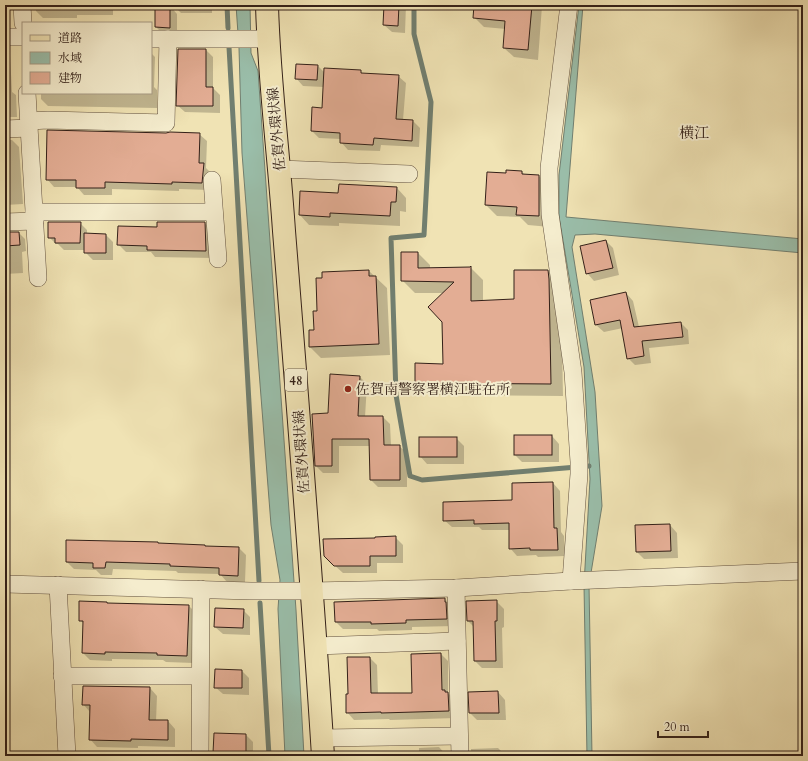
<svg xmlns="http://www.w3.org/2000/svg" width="808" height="761" font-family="Cardo,'Noto Serif JP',serif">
  <rect width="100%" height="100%" fill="#f0e3b4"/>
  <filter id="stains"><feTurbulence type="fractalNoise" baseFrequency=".005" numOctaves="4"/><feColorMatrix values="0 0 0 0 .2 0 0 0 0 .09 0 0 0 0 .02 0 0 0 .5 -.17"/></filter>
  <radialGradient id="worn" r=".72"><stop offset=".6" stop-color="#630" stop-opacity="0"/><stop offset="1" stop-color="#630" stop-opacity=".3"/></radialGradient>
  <g fill="#9abeaa" stroke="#717f70">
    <polygon points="236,5 250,5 251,53 258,71 296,610 304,756 285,756 278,609 280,580 271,525 242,153 239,48"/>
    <polygon points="579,5 583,5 566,217 803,239 803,253 595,234 575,235 572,247 595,392 602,506 589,585 592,756 587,756 584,585 590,479 584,367 559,216 559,175"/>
  </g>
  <g fill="#0003">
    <polygon points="5,5 14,5 14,9 5,10"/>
    <polygon points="36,5 113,5 113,15 77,15 77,18 43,18 36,11"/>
    <polygon points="173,5 212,5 212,13 181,13"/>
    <polygon points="385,5 406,5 405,33 392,32 384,25"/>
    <polygon points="475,5 541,5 542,6 538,60 514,57 504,48 506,29 484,27 474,17"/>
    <polygon points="170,6 177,14 177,34 163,34 156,27"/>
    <polygon points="5,50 10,55 12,92 16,95 17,117 5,117"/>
    <polygon points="206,50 213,57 213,88 220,95 220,113 185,112 177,105"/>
    <polygon points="151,53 155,57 154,87 157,90 157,108 48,106 41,99 41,93 151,93"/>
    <polygon points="318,66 325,73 360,71 363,74 398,76 406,83 403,120 413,121 420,128 419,147 381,145 380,151 348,150 341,142 341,139 319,138 312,131 323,109 324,87 303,86 296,78"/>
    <polygon points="199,134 207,141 206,168 210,172 209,190 179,189 179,191 112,189 112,195 84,195 77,187 54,187 47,179"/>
    <polygon points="5,140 12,140 19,147 23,204 5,205"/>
    <polygon points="522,172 525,175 539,176 550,187 550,227 528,225 520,217 497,216 486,205 507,174"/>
    <polygon points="397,188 406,198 406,212 400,211 400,226 339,223 339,226 309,225 300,215 339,194"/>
    <polygon points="80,223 87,230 87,234 106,235 113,242 113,260 93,260 85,252 85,250 64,250 58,244 56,244 49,237"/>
    <polygon points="205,223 212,231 213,258 155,257 151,252 126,252 118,244 158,228"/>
    <polygon points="5,233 19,233 25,239 26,251 22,252 23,273 5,274"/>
    <polygon points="606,241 613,248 619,275 594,281 587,273"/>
    <polygon points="418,253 430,265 430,269 471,268 483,280 483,301 515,300 548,271 560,284 561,292 563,396 429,395 416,383 444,364 443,293 415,293 402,280"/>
    <polygon points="369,271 387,288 390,355 321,358 310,347 315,331 318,312"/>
    <polygon points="626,293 633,301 639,327 681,323 688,330 689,344 649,348 651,363 635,365 628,358 623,328 604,332 596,325 591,301"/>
    <polygon points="360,377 367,384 365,417 383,417 390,424 391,446 399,446 407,453 407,487 378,487 371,480 370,446 339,446 339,473 323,473 316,466 329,414"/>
    <polygon points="552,436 559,444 559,462 522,462 515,455"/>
    <polygon points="456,438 464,446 464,464 427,464 420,456"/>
    <polygon points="553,483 560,491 561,532 564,536 565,556 538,557 536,555 517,556 510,548 510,530 482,530 479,527 452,527 444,520 513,501"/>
    <polygon points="670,525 677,533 678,558 644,559 637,552"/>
    <polygon points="395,537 403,545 403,563 377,563 377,573 343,573 332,563 376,539"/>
    <polygon points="205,546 206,547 239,548 246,555 245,582 227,582 220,574 178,573 176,571 113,569 112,575 101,575 96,570 74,569 67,562"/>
    <polygon points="445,599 452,607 454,626 412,627 412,630 379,631 377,629 343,629 336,622 335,603"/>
    <polygon points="496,601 504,609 504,627 502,628 503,668 482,668 475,661 474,627 468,621"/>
    <polygon points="107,604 189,606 196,613 194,663 166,662 163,660 112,659 112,661 90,660 83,653 84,624 80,620"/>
    <polygon points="243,610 250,617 250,635 223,634 215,627"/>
    <polygon points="441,654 448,661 448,693 455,700 456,718 390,720 389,719 354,720 347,712 370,658 377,665 378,694 413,694"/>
    <polygon points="242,671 249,678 249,695 223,694 215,687"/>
    <polygon points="150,688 157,696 156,721 168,721 175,729 175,747 138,746 138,748 97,747 90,739 90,712 83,704"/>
    <polygon points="498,692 505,700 506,720 477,720 470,713"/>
    <polygon points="215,734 246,735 253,742 253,756 218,756 214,752"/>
    <polygon points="439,747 446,755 446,756 382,756 382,752 419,752 419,748"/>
    <polygon points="498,748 506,756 471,756 471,749"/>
  </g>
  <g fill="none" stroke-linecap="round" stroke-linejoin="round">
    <g stroke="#717f70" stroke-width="5">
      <polyline points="227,5 228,28"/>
      <polyline points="414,5 414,34 431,102 424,235 391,238 396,395 410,476 422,480 589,466"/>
      <polyline points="229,47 259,581"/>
      <polyline points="260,603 269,756"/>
    </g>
  </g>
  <g fill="#e3ad94" stroke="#332018">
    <polygon points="155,5 170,5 170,28 155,27"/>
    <polygon points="384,5 399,5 398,26 383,25"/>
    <polygon points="474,5 532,5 528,50 503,48 505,21 473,18"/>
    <polygon points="178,49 206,49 206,87 213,87 213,106 176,106"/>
    <polygon points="296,64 318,65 317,80 295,79"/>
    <polygon points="324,68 361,70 361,73 399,75 396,119 413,120 412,141 374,138 373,145 340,143 340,133 311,131 312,107 322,108"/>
    <polygon points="47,130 166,133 170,132 200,133 199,163 204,163 202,183 172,182 172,184 105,182 105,188 76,188 76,180 46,180"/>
    <polygon points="506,170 522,171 522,174 539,175 539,216 516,215 517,207 485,205 487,172 506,173"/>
    <polygon points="339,184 397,187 396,202 391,202 390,216 330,213 330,217 299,215 300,191 338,193"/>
    <polygon points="48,222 81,222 80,243 55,243 55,238 48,238"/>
    <polygon points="157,222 205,222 206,251 147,250 147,246 117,245 118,226 157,227"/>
    <polygon points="5,232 19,232 20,245 5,246"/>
    <polygon points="84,233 106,234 106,253 84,253"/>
    <polygon points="606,240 613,268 586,274 580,246"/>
    <polygon points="401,252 418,252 418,268 470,267 471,266 471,301 514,299 514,270 548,270 549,279 551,384 415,383 415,363 443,364 442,322 428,307 454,282 401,281"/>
    <polygon points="369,270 369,276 376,276 379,344 309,347 309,330 314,330 313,311 317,311 316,278 322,278 322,272"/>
    <polygon points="626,292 634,327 681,322 683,337 642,341 644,356 627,359 620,320 595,325 590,300"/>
    <polygon points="330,374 360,376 358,416 383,416 384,445 400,445 400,480 370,480 369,439 332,439 332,466 315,466 312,414 328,413"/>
    <rect x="514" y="435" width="38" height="20"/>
    <rect x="419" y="437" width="38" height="20"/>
    <polygon points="553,482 554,528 557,528 558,550 530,550 530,548 509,549 509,523 474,524 474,520 443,521 443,502 512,500 512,483"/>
    <polygon points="670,524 671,551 636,552 635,525"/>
    <polygon points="396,536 396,556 370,556 370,566 334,566 324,556 323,539 375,538 375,537"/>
    <polygon points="66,540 158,542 158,543 205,545 205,546 239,547 238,576 219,575 219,568 170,566 170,564 106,562 105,568 93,568 93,563 66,562"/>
    <polygon points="445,598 445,602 446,602 447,619 406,620 406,623 371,624 371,622 335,622 334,602"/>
    <polygon points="497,600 497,621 495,621 496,661 474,661 473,621 467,621 466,601"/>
    <polygon points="79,601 107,602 107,603 189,605 187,656 157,655 157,653 105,652 105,654 82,653 83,621 79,621"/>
    <polygon points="215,608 244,609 243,628 214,627"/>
    <polygon points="441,653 442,690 445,690 445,692 448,692 449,711 381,713 381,712 346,713 346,694 348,694 347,657 370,657 371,693 412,693 411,654"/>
    <polygon points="215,669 242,670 242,688 214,688"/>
    <polygon points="83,686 150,687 149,720 168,720 168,740 131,739 131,741 89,740 90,705 82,705"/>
    <polygon points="498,691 499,713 469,713 468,692"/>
    <polygon points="214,733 246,734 246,754 213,753"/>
  </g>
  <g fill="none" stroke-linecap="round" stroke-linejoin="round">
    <defs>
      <g id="minor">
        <polyline points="22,5 23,23"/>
        <polyline points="569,5 549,168 550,214 573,372 579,462 579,474 571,581"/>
        <polyline points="5,37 23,37"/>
        <polyline points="151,39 268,39"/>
        <polyline points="27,93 38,278"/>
        <polyline points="29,121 48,120 166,123 168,39"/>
        <polyline points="5,129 29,128"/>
        <polyline points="280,169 409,174"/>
        <polyline points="212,180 218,259"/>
        <polyline points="34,212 214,212"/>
        <polyline points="5,222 35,221"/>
        <polyline points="5,584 251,591 312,591 456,588 571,581 803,571"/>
        <polyline points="58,585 67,756"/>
        <polyline points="456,588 460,756"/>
        <polyline points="316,646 457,641"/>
        <polyline points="62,676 200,676"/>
        <polyline points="322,738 459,736"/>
        <polyline points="200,756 201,589"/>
      </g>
      <path id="major" d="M267 5C269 81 279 156 284 231 298 406 312 581 323 756"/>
    </defs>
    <use href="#minor" stroke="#62513f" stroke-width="18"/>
    <use href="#major" stroke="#332018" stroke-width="24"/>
    <use href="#minor" stroke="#f5edce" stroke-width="17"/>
    <use href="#major" stroke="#f0e3b4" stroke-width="22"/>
  </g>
  <circle fill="#8f2418" stroke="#f5edce" stroke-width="1.5" cx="348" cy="389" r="4"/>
  <g text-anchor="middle" stroke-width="4" stroke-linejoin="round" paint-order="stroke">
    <rect fill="#f5edce" stroke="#6d5e4f" stroke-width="1" x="285" y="369" width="22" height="22" rx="3"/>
    <g font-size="13" font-weight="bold" fill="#332018">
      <text x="296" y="385">48</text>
    </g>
    <g font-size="14" fill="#332018" stroke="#f5edce">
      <text transform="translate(276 129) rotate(-95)" y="5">佐賀外環状線</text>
      <text transform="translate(301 452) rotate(-94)" y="5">佐賀外環状線</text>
    </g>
    <g font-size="14" fill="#332018" stroke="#f5edce" text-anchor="start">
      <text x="356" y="394">佐賀南警察署横江駐在所</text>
    </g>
    <g font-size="15" fill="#332018" stroke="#f5edce">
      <text x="694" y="138">横江</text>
    </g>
  </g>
  <rect width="808" height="761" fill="none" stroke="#f0e3b4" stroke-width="20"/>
  <rect x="6" y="6" width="796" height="749" fill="none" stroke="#332018" stroke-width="2"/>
  <rect x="10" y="10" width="788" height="741" fill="none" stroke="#332018"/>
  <rect x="22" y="22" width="130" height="72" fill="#f5edce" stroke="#a79b85"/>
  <rect x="30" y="35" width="20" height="6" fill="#f0e3b4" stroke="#a79b85"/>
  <text x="58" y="42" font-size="12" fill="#332018">道路</text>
  <rect x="30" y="52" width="20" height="12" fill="#9abeaa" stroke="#a79b85"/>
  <text x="58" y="62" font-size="12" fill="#332018">水域</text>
  <rect x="30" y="72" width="20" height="12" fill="#e3ad94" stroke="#a79b85"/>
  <text x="58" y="82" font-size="12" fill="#332018">建物</text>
  <path d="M658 731v6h50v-6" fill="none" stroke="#332018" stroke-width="2"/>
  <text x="664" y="731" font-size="12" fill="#332018" stroke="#f5edce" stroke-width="3" paint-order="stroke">20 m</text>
  <rect width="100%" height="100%" filter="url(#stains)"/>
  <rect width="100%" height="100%" fill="url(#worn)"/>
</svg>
